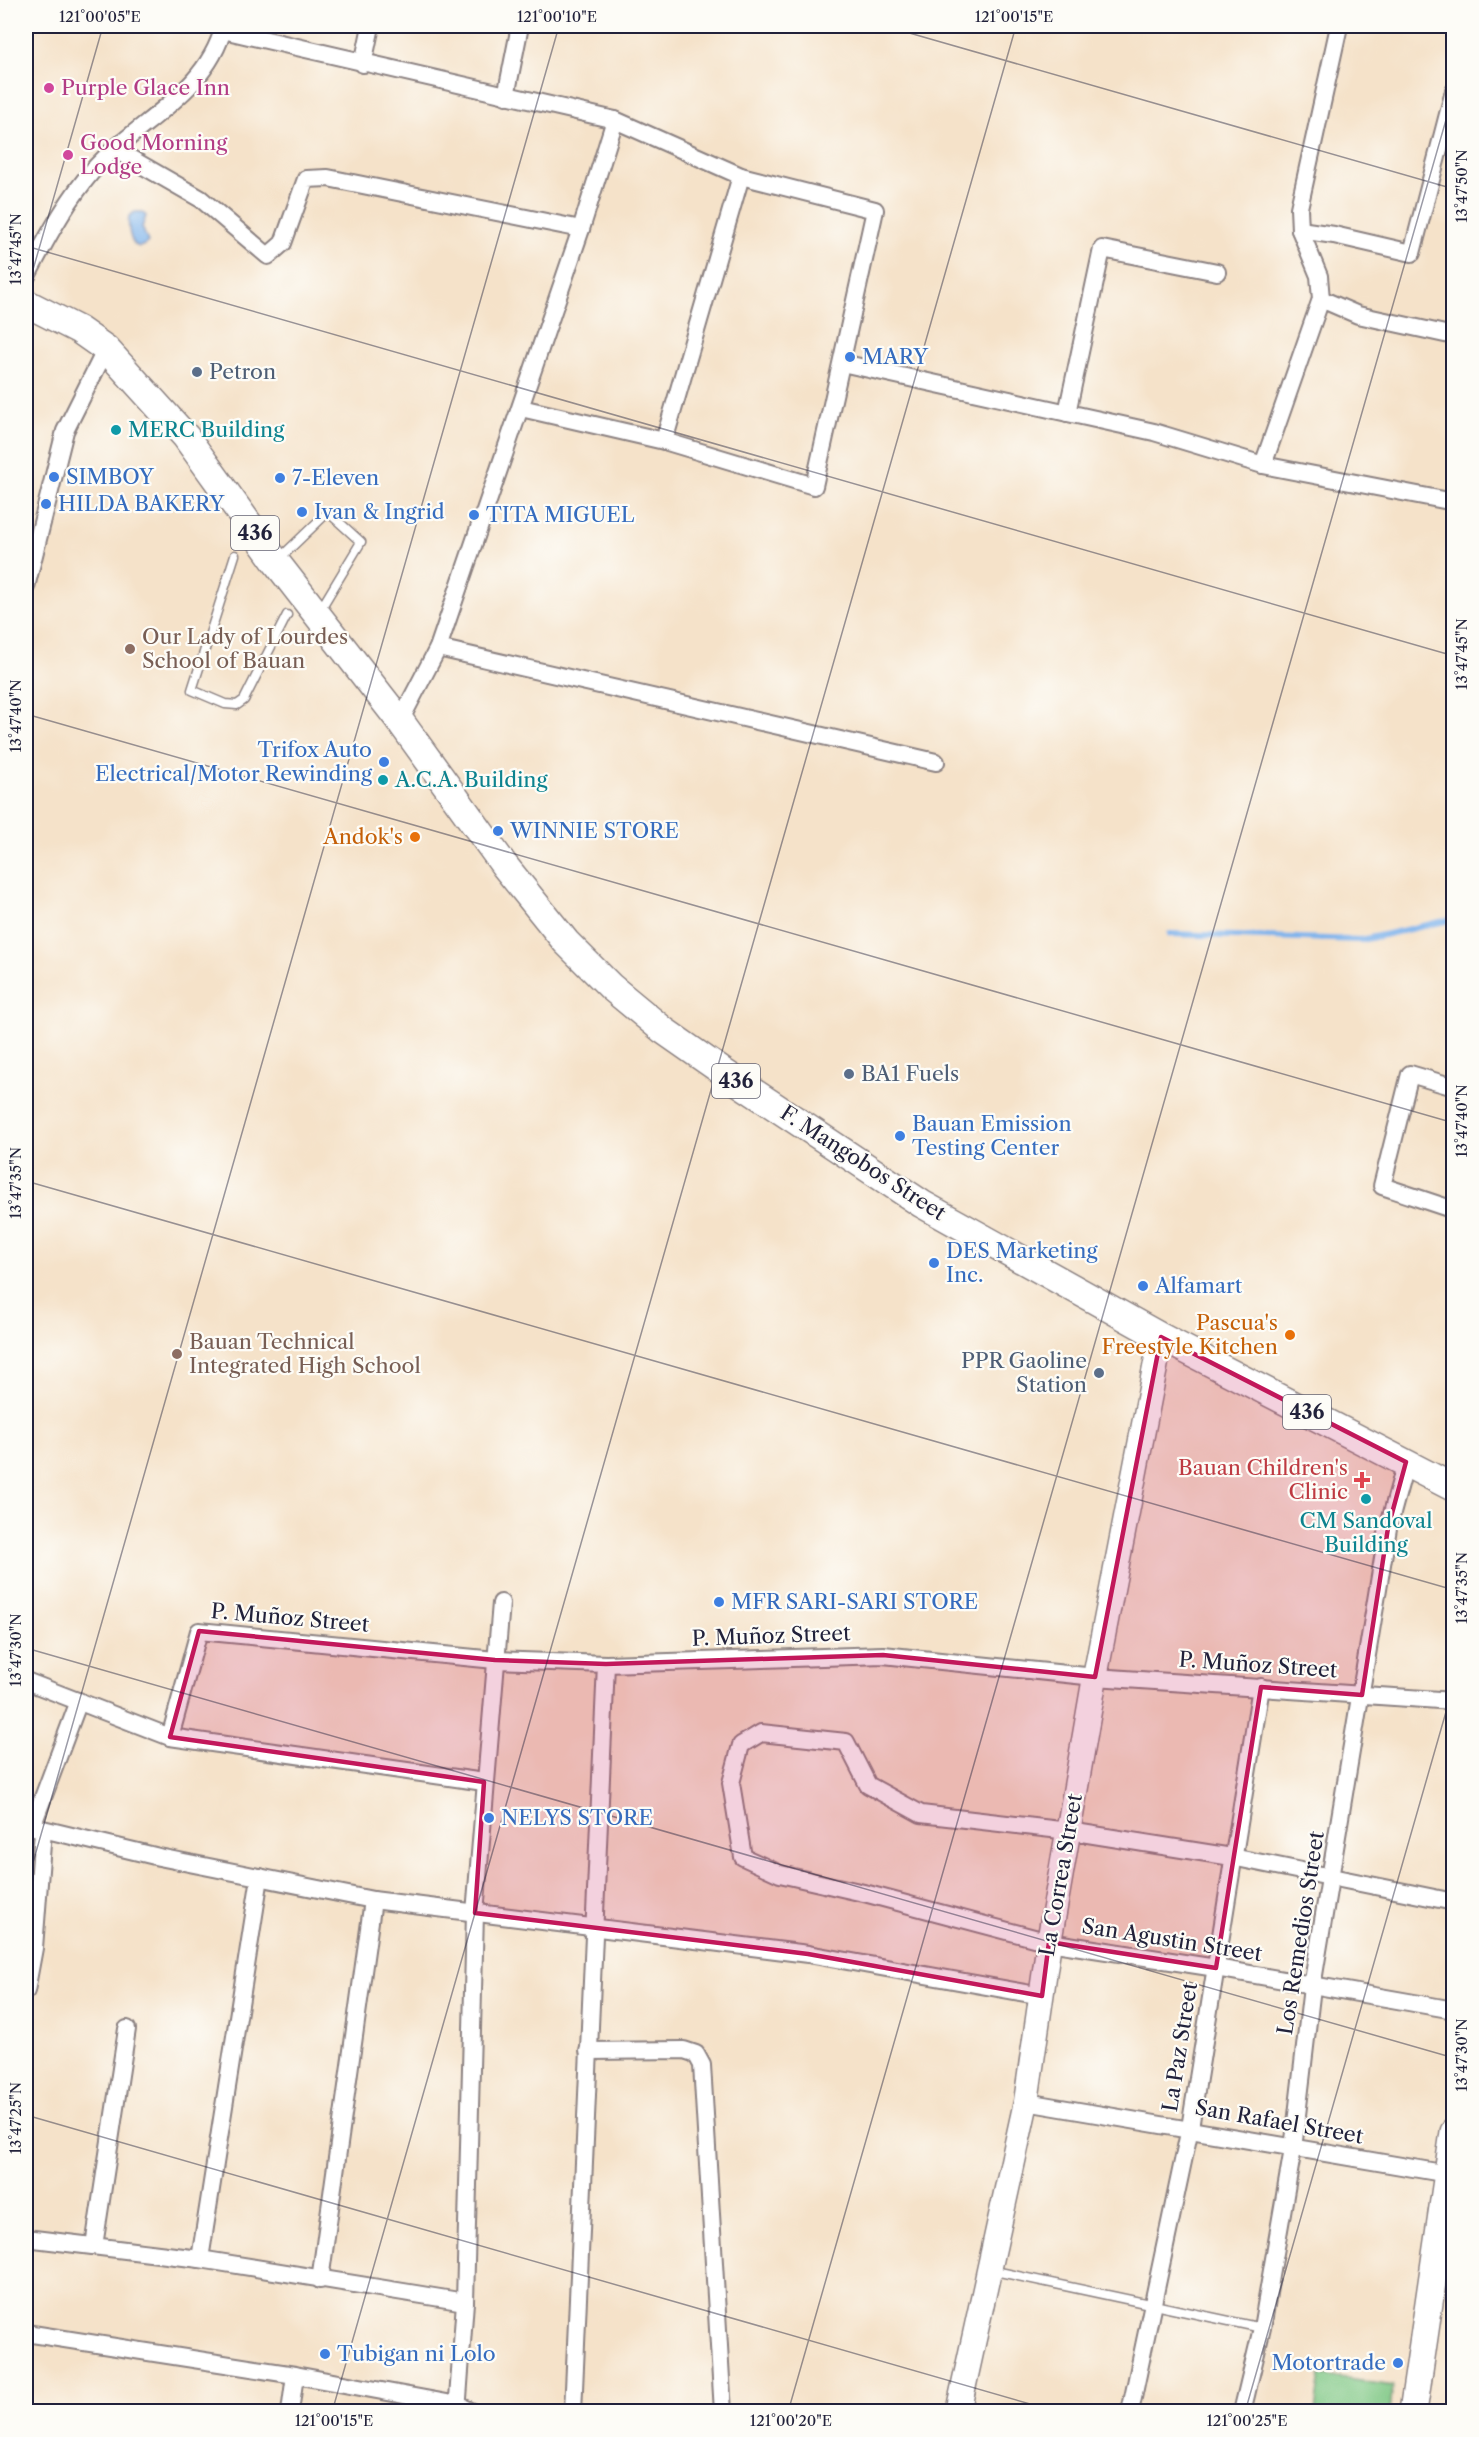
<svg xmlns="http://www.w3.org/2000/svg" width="1479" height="2437" font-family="'Libre Caslon Text',serif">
  <rect width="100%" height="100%" fill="#fdfcf7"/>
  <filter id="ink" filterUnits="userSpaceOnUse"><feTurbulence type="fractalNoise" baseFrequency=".0167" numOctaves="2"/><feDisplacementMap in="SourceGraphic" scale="12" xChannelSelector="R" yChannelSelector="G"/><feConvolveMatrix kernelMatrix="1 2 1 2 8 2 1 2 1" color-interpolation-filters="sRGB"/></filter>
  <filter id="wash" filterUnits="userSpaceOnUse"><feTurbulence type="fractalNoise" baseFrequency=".008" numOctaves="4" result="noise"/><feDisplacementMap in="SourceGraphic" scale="24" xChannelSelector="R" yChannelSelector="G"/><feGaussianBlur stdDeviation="1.35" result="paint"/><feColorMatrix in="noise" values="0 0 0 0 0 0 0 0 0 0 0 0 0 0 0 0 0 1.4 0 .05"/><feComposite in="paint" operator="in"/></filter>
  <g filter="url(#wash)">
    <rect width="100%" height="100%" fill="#f5e2c9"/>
    <polygon fill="#7ec784" stroke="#507460" stroke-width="1.5" points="1320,2375 1393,2386 1390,2411 1315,2411"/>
    <path fill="#7eb3ec" stroke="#506a94" stroke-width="1.5" d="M135 212H142L146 216 142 227 148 242C131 258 127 227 129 216Z"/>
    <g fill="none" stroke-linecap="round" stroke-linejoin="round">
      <polyline stroke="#7eb3ec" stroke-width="6" points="1170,934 1361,940 1454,919"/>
    </g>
  </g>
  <g filter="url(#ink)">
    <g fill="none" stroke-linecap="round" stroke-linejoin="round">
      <defs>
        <g id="lane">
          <polyline points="235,555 192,690 225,704 237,705 244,700 287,615"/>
          <polyline points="278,560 328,512 361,542 320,610"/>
          <polyline points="990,2270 1262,2328"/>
        </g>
        <g id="street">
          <polyline points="223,30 615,120 741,176 875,210 814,486 664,441 521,408"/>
          <polyline points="363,64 371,26"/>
          <polyline points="506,96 520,26"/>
          <polyline points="114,149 201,199 268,256 283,243 306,179 328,178 581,229"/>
          <polyline points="1300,230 1334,235 1412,253 1454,91"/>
          <path d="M26 278C43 245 62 209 85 180 128 124 205 99 224 26"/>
          <polyline points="1321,299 1319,276 1300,230 1299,208 1339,26"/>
          <polyline points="842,363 1154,432 1263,465 1454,502"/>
          <polyline points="1067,413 1102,249 1217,272"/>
          <polyline points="664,441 741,176"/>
          <polyline points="1263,465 1321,299 1358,315 1454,336"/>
          <polyline points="26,587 65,431 106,349"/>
          <polyline points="438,648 936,762"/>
          <polyline points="400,721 438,648 581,229 615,120"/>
          <polyline points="1454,1087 1410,1074 1382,1186 1454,1210"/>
          <polyline points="26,1681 170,1737 484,1782"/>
          <polyline points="170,1737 199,1631 495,1660 606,1664 883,1655 1095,1677 1454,1701"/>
          <polyline points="26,1825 159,1857 373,1900 808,1954 1042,1996"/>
          <polyline points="32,1827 79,1701"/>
          <polyline points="1454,1902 1232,1857 1069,1831 921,1814 868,1785 846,1742 761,1733 741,1745 731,1783 743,1857 780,1874 868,1894 1049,1942 1216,1968 1454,2010"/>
          <polyline points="26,1991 34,1948 43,1831"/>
          <polyline points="588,2051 684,2050 696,2054 702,2065 723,2412"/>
          <polyline points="1026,2102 1454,2175"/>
          <polyline points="26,2238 200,2259 465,2302"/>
          <polyline points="94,2246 127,2029"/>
          <polyline points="200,2259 260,1877"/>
          <polyline points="320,2280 373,1900"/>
          <polyline points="26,2333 295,2375 458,2405 473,2412"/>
          <polyline points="290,2412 295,2375"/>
          <polyline points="457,2412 465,2302 475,1913 501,1603"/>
          <polyline points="573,2412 606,1664"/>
          <polyline points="1130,2412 1190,2128 1261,1687"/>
          <polyline points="1242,2412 1262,2328 1293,2149 1312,1987 1388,1528 1406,1462"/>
        </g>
        <polyline id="secondary" points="958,2412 1026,2102 1049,1942 1095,1677 1161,1337"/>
        <g id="primary">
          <polyline points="26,303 79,330 106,349 186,437 276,562 400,721 504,865 566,942 611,987 663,1030 726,1074 922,1204 1161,1337 1454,1488"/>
          <polyline points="1413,2412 1454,2132"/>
        </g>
      </defs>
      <use href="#lane" stroke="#8c8282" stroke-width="11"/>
      <use href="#street" stroke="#8c8282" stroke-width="20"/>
      <use href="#secondary" stroke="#8c8282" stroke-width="27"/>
      <use href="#primary" stroke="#8c8282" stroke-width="30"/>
      <use href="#lane" stroke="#fff" stroke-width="8"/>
      <use href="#street" stroke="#fff" stroke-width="16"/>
      <use href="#secondary" stroke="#fff" stroke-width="24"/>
      <use href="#primary" stroke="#fff" stroke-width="27"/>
    </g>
  </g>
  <path fill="#c2185b" fill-opacity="0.2" stroke="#c2185b" stroke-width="4.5" stroke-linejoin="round" d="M1161 1337 1406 1462 1388 1528 1362 1695 1261 1687 1216 1968 1049 1942 1042 1996 808 1954 475 1913 484 1782 170 1737 199 1631 495 1660 606 1664 883 1655 1095 1677Z"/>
  <path fill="none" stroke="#22223b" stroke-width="1.5" stroke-opacity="0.45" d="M885 26 1454 189M26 246 1454 656M26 294 103 26M26 714 1454 1123M26 1181 1454 1590M26 1648 1454 2058M26 1887 559 26M26 2115 1058 2412M332 2412 1016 26M788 2412 1454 92M1245 2412 1454 1684"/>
  <g fill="#d1479c" stroke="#fdfcf7" stroke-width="2">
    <circle cx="49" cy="88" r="6"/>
    <circle cx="68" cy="155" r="6"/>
  </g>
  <g fill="#3f7fe0" stroke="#fdfcf7" stroke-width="2">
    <circle cx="850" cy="357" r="6"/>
    <circle cx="54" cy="477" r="6"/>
    <circle cx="280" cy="478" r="6"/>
    <circle cx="46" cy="504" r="6"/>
    <circle cx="302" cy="512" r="6"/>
    <circle cx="474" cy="515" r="6"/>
    <circle cx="384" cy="762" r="6"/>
    <circle cx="498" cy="831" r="6"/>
    <circle cx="900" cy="1136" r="6"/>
    <circle cx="934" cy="1263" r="6"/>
    <circle cx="1143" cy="1286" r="6"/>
    <circle cx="719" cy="1602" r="6"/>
    <circle cx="489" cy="1818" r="6"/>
    <circle cx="325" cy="2354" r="6"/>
    <circle cx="1398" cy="2363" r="6"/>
  </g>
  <g fill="#5c6f8a" stroke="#fdfcf7" stroke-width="2">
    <circle cx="197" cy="372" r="6"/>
    <circle cx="849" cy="1074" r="6"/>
    <circle cx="1099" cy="1373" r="6"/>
  </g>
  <g fill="#0f9aa8" stroke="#fdfcf7" stroke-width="2">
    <circle cx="116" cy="430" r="6"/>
    <circle cx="383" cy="780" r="6"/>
    <circle cx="1366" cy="1499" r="6"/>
  </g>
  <g fill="#8d6e63" stroke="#fdfcf7" stroke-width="2">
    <circle cx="130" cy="649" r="6"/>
    <circle cx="177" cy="1354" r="6"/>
  </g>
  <g fill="#e8710a" stroke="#fdfcf7" stroke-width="2">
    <circle cx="415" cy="837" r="6"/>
    <circle cx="1290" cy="1335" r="6"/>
  </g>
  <path fill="#e0444e" stroke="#fdfcf7" stroke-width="2" d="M1359 1471h6v6h6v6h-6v6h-6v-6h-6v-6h6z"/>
  <g text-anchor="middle" stroke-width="4.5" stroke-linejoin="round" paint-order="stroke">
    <g fill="#fdfcf7" stroke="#646373" stroke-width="1.5">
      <rect x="231" y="516" width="48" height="34" rx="4.5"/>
      <rect x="712" y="1064" width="48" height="34" rx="4.5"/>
      <rect x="1283" y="1395" width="48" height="34" rx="4.5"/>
    </g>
    <g font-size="20" font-weight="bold" fill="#22223b">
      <text x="255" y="540">436</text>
      <text x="736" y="1088">436</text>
      <text x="1307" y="1419">436</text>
    </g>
    <g font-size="21" fill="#b23c85" stroke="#fdfcf7" text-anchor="start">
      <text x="61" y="95">Purple Glace Inn</text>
      <text x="80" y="150">Good Morning<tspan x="80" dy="24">Lodge</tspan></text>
    </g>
    <g font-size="21" fill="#366cbe" stroke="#fdfcf7" text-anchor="start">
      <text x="862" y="364">MARY</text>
      <text x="66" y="484">SIMBOY</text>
      <text x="292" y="485">7-Eleven</text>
      <text x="58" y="511">HILDA BAKERY</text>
      <text x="314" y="519">Ivan &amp; Ingrid</text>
      <text x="486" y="522">TITA MIGUEL</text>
      <text x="372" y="757" text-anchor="end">Trifox Auto<tspan x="372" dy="24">Electrical/Motor Rewinding</tspan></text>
      <text x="510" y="838">WINNIE STORE</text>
      <text x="912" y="1131">Bauan Emission<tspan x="912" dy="24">Testing Center</tspan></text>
      <text x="946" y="1258">DES Marketing<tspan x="946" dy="24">Inc.</tspan></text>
      <text x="1155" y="1293">Alfamart</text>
      <text x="731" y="1609">MFR SARI-SARI STORE</text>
      <text x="501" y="1825">NELYS STORE</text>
      <text x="337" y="2361">Tubigan ni Lolo</text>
      <text x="1386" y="2370" text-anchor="end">Motortrade</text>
    </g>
    <g font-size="21" fill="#4e5e75" stroke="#fdfcf7" text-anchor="start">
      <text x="209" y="379">Petron</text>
      <text x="861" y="1081">BA1 Fuels</text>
      <text x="1087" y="1368" text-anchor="end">PPR Gaoline<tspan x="1087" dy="24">Station</tspan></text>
    </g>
    <g font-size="21" fill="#0d838f" stroke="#fdfcf7" text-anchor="start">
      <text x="128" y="437">MERC Building</text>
      <text x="395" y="787">A.C.A. Building</text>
      <text x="1366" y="1528" text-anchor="middle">CM Sandoval<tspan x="1366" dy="24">Building</tspan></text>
    </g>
    <g font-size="21" fill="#785e54" stroke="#fdfcf7" text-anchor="start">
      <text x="142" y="644">Our Lady of Lourdes<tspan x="142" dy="24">School of Bauan</tspan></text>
      <text x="189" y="1349">Bauan Technical<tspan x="189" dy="24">Integrated High School</tspan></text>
    </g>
    <g font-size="21" fill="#c56008" stroke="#fdfcf7" text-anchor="end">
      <text x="403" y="844">Andok's</text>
      <text x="1278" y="1330">Pascua's<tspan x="1278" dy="24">Freestyle Kitchen</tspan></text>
    </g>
    <g font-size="21" fill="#22223b" stroke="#fdfcf7">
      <text transform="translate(863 1163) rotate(33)" y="7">F. Mangobos Street</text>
      <text transform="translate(290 1618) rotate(5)" y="7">P. Muñoz Street</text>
      <text transform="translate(771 1636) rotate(-2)" y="7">P. Muñoz Street</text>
      <text transform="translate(1258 1665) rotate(4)" y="7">P. Muñoz Street</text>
      <text transform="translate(1061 1875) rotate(-80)" y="7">La Correa Street</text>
      <text transform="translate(1301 1933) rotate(-81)" y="7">Los Remedios Street</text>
      <text transform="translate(1172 1940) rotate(9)" y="7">San Agustin Street</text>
      <text transform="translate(1180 2047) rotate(-81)" y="7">La Paz Street</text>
      <text transform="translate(1279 2122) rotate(10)" y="7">San Rafael Street</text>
    </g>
    <g font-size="21" fill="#be3a42" stroke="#fdfcf7" text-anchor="end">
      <text x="1348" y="1475">Bauan Children's<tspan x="1348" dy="24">Clinic</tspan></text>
    </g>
  </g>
  <rect width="1479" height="2437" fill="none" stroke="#fdfcf7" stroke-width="66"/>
  <rect x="33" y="33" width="1413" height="2371" fill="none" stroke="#22223b" stroke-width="2"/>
  <g font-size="15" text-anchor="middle" fill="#22223b">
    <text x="100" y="22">121°00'05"E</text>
    <text x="557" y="22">121°00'10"E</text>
    <text x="1014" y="22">121°00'15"E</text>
    <text transform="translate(1462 186) rotate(-90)" y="5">13°47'50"N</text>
    <text transform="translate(16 249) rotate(-90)" y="5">13°47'45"N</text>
    <text transform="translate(1462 654) rotate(-90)" y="5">13°47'45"N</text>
    <text transform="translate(16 716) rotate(-90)" y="5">13°47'40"N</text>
    <text transform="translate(1462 1121) rotate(-90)" y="5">13°47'40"N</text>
    <text transform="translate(16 1183) rotate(-90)" y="5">13°47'35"N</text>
    <text transform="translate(1462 1588) rotate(-90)" y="5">13°47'35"N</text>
    <text transform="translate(16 1650) rotate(-90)" y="5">13°47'30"N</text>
    <text transform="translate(1462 2055) rotate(-90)" y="5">13°47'30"N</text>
    <text transform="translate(16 2118) rotate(-90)" y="5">13°47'25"N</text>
    <text x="334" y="2426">121°00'15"E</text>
    <text x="791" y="2426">121°00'20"E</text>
    <text x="1247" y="2426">121°00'25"E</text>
  </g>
</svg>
